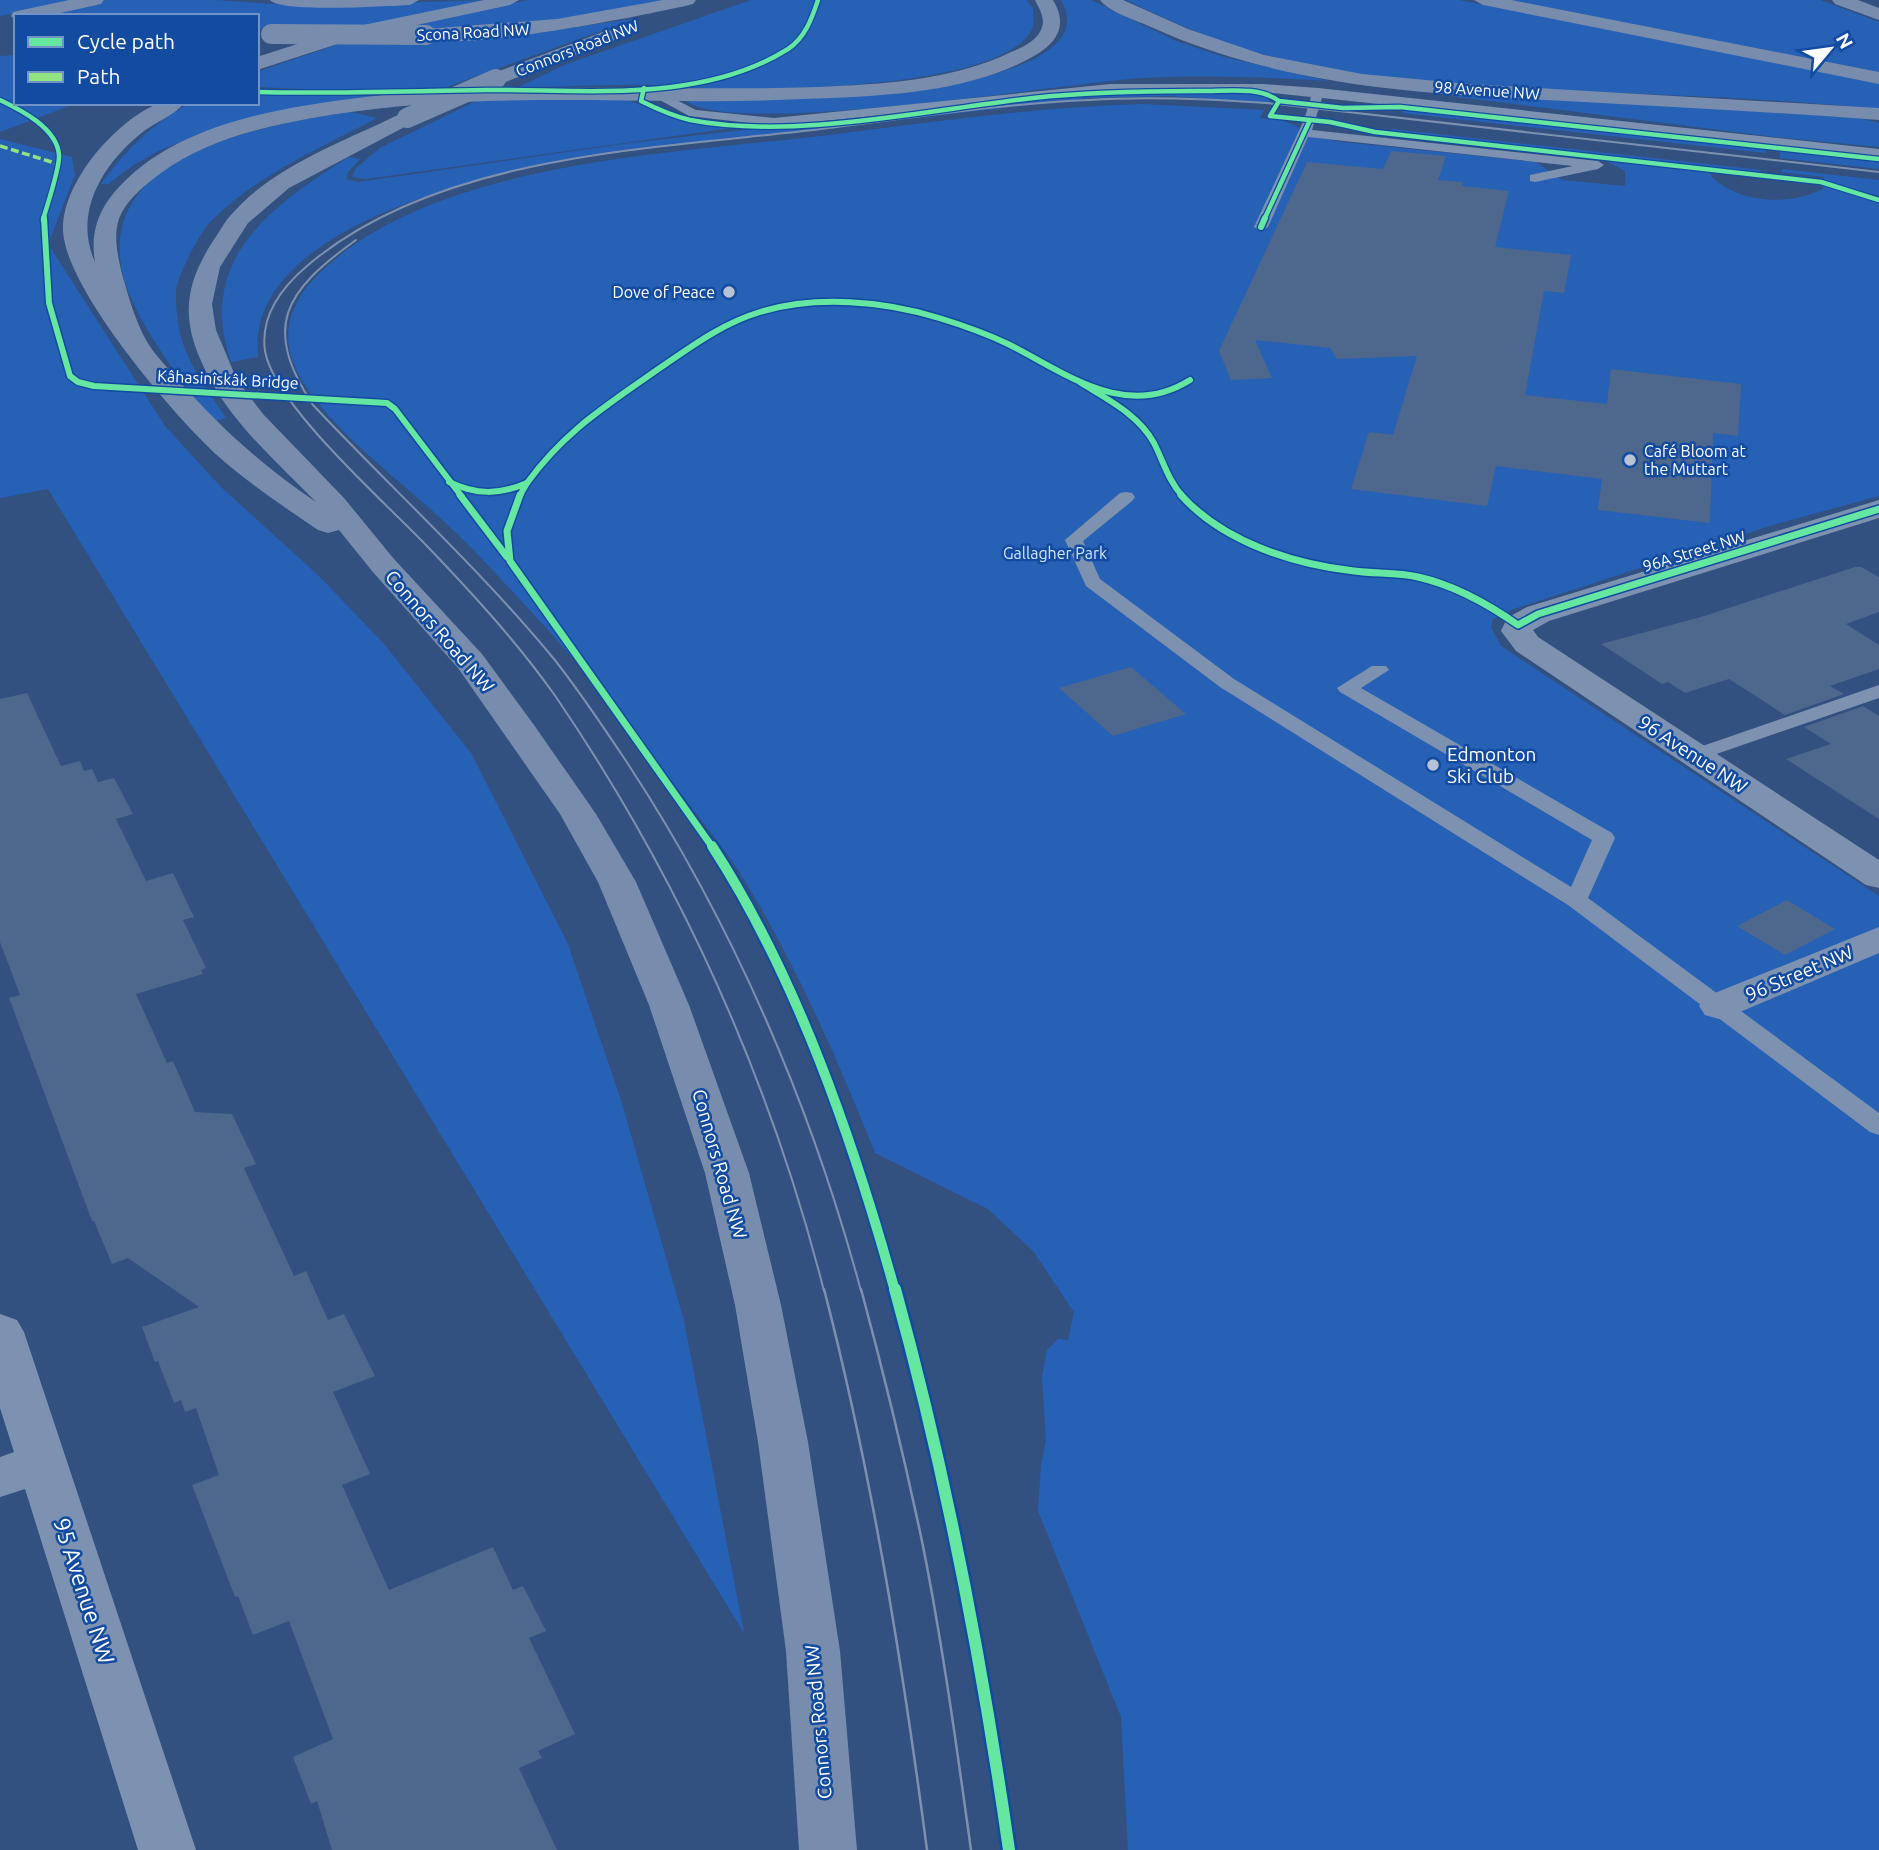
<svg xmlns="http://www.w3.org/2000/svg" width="1879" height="1850" font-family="Ubuntu,sans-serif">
  <rect width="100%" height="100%" fill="#325180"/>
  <g fill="#2761b6">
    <polygon points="0,0 84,0 0,16"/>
    <polygon points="106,0 215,0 303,6 488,0 355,30 257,29 257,16 35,16"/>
    <polygon points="528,0 669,0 586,18 467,30 387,29"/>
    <path d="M751 0H1026L1033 8C1033 14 1034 24 1032 29 1003 89 771 90 710 89 696 89 682 86 668 85 618 84 568 87 519 87L564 65Z"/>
    <path d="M1061 0H1091L1176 41 1224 57 1328 81C1267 77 1204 75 1142 78 1071 82 723 140 684 99L968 81C1002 72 1091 52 1061 0Z"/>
    <path d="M1126 0H1459L1879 83V109C1772 98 1664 95 1557 90 1457 85 1354 80 1258 53 1212 40 1169 21 1126 0Z"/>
    <polygon points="1509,0 1820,0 1879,22 1879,73"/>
    <polygon points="637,18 444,88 353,91 257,87 257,72 350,40 515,36"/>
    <polygon points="16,55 16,103 77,103 0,132 0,56"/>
    <path d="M1225 92 1265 95 1271 103 1170 96 1090 98 618 152C519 166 242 219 258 357L231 362C196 259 271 206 349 157L360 159 348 172 346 179 358 182 630 143 761 128 812 127 1054 98 1132 93Z"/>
    <path d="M257 93 380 96 229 124 160 150 132 166 108 184H101C126 150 153 123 190 103H257Z"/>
    <polygon points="1442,95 1712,107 1859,118 1879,123 1879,147 1775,137"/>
    <polygon points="631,98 630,101 678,119 739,127 366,179 352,177 356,168 380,148 478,100"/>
    <path d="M1142 104 1264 110 1260 118 1281 120 1333 141 1536 162 1562 180 1625 186V171L1605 160 1711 172V176C1739 204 1789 206 1823 189V185L1879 202V496L1776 524 1514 609 1493 619 1491 627 1501 646 1879 896V1850H1128L1121 1717 1038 1511 1041 1465 1046 1441 1042 1377 1047 1350 1058 1339 1068 1340 1074 1312 1034 1252 988 1209 875 1153C839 1062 800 974 750 889 730 855 705 825 681 794 636 734 590 676 539 620 506 585 473 547 437 515 394 475 311 415 292 359 282 330 293 300 314 279 425 162 669 154 821 136 928 123 1035 107 1142 104Z"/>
    <polygon points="1406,109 1766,148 1766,153 1402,113"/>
    <path d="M347 111 377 118C320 148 255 176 209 223 200 233 177 277 176 290 175 305 178 330 183 344 192 370 211 395 226 418L212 421C183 383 127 312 121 265 104 150 266 127 347 111Z"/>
    <polygon points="1392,129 1761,170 1760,173 1391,132"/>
    <polygon points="0,139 72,157 75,175 48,244 165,426 220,486 319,576 384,644 471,753 567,942 621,1100 684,1321 744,1633 48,489 0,498"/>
    <polygon points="1780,150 1879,160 1879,169 1780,158"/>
    <polygon points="1782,169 1879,180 1879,198 1824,180 1824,177 1782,172"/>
  </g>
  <g fill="#4e678c">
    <polygon points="1391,151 1446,156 1438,180 1463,182 1462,186 1509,191 1495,247 1571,255 1564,293 1544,291 1525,395 1607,404 1611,369 1741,384 1738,436 1713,433 1710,523 1598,510 1602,479 1496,466 1487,506 1351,489 1369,432 1393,435 1417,356 1337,359 1330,348 1255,340 1272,378 1231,380 1219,351 1307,162 1383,169"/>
    <polygon points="1855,567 1861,567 1879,577 1879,612 1846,624 1879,645 1879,669 1830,686 1844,694 1785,715 1729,679 1685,693 1668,682 1662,684 1601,644 1701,617"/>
    <polygon points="1131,667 1186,714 1113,736 1059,688"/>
    <polygon points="27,693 61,766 80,761 84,771 92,769 98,782 114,778 133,814 116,819 146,881 173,873 194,917 183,920 206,968 201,970 203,974 136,994 167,1063 173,1061 195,1112 232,1114 256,1164 244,1168 294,1276 306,1271 328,1320 344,1314 375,1376 333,1392 370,1474 342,1485 389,1590 493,1547 513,1590 523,1586 546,1631 529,1638 575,1734 538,1751 542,1758 519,1768 557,1850 332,1850 317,1801 311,1804 293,1757 333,1739 289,1621 253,1635 238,1596 235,1597 192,1485 219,1475 196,1408 185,1412 181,1400 174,1403 158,1361 155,1362 142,1327 199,1307 128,1258 112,1264 94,1221 92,1221 9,998 20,995 0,942 0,699"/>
    <polygon points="1863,706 1879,716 1879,819 1786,759 1831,744 1804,727"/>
    <polygon points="1787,900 1835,929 1785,955 1737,926"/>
  </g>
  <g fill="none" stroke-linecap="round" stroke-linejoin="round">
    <g fill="#7d92b0" fill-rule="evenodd">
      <polygon points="1111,84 1262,84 1318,88 1879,149 1879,157 1322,98 1312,130 1598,161 1604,165 1598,169 1535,182 1530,181 1530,175 1573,166 1308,137 1268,227 1261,231 1254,227 1304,120 1311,97 1262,92 1111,92 774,126 689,116 649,94 659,91 696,110 774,118"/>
      <polygon points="1126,492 1132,493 1135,497 1132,501 1083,541 1100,579 1234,679 1571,887 1592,840 1340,692 1337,688 1372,666 1386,666 1389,670 1361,688 1612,833 1615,838 1588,898 1879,1113 1879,1135 1870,1132 1568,905 1220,687 1086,586 1065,540 1120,493"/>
      <polygon points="1879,685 1879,698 1702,759 1688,759 1685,755 1688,751"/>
    </g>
    <g fill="#7d92b0" fill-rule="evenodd">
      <polygon points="1879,500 1879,518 1549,621 1533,630 1538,637 1879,860 1879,888 1866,885 1516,651 1501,631 1507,618 1527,607"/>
      <polygon points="1879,927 1879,953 1733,1015 1719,1019 1705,1015 1699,1006 1705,997"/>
      <polygon points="0,1314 17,1320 24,1332 196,1850 138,1850 25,1489 0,1497 0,1457 14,1452 0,1408"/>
    </g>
    <g fill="#788dad" fill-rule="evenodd">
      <polygon points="69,0 104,0 101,4 47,16 16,16 16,21 11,16 13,12"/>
      <path d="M270 0H419L410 5C388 6 280 13 270 0Z"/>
      <polygon points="484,0 519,0 510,5 356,38 257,70 257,57 344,29"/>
      <path d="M663 0H696L693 4C658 13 435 58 417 35L426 29 557 19Z"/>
      <path d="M1035 0H1053C1068 25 1058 42 1034 56 974 90 898 95 831 98 782 100 733 102 685 101 566 100 448 96 330 115 271 125 210 137 161 173 145 185 126 200 119 219 113 236 118 257 122 274 128 295 135 320 146 340 153 353 166 366 176 377 218 426 263 466 316 502 280 465 236 427 211 381 182 328 180 292 213 241 219 233 224 222 231 215 273 166 343 142 400 114H414L417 118 414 122 289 188 248 223 220 267 212 304 216 330 237 380 263 414 344 498 394 559 482 654 534 725 596 814 636 882 689 1005 749 1173 781 1305 808 1442 840 1651 857 1850H799L786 1651 758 1442 735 1305 705 1173 649 1005 598 882 560 814 458 668 372 571 339 530 328 533 318 530C284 507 250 484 219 457 175 417 66 290 63 231 62 205 77 178 92 158 108 138 133 113 158 104 165 101 176 103 184 103 175 115 156 122 144 131 105 161 72 211 95 262 89 226 103 201 129 177 190 121 286 107 365 97 429 89 494 89 558 88 645 87 730 90 817 87 882 84 951 81 1011 52 1022 48 1036 41 1041 30 1046 19 1040 10 1035 0Z"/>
      <path d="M1100 0H1123L1188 29 1264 55 1362 74 1469 84 1879 108V120C1775 112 1671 107 1566 101 1424 94 1283 87 1151 27 1136 20 1110 13 1100 0Z"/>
      <polygon points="1474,0 1511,0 1879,72 1879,84 1483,5"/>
      <polygon points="1832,0 1858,0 1879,8 1879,20 1835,4"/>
      <polygon points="608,30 615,32 617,36 615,40 503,83 489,83 486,79 489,75"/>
    </g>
    <g stroke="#7d91af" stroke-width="2">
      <path d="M356 240C285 291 261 326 313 405 393 490 480 569 554 659 581 693 604 728 628 764 733 924 811 1105 861 1291"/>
      <path d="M824 1291C770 1079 679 878 556 697 518 643 472 593 426 545 386 503 274 405 265 351 260 316 281 288 307 266 436 155 650 149 813 130 905 119 996 104 1089 100 1152 96 1214 99 1277 104L1879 172"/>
    </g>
    <g stroke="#7d91af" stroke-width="2.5">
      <path d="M824 1289C872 1474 902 1661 927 1850"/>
      <path d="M861 1289C884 1374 905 1460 923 1546 943 1647 957 1749 971 1850"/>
    </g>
    <g stroke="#788dad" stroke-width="20">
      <polyline points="271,34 426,35"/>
      <polyline points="407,118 496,79"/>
    </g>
    <polyline stroke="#91e382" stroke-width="3.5" stroke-dasharray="8 3.5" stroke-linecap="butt" points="0,146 58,164"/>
    <defs>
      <g id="cycleway-far4">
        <path d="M644 88 641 101C657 109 673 116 690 120 794 140 927 110 1033 98 1087 92 1142 91 1197 91 1221 92 1258 85 1279 101L1343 108 1400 107 1879 159"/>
        <path d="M257 92C333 94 410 91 486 90 584 89 701 104 788 49 805 38 812 18 818 0"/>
        <path d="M0 100C21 110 57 128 59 155 60 168 47 205 43 220"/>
        <polyline points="1279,101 1270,116 1330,122 1375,132 1821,182 1879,200"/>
        <polyline points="1264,220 1310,120"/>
      </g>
      <g id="cycleway-far3">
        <polyline points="44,218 49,303 70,376 78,382 94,386 387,403 395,409 462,497"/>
        <polyline points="1261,227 1265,218"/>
        <path d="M1081 383C1107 399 1139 415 1154 443 1164 463 1168 480 1183 497"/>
        <path d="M449 482C476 495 499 495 527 483L519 497"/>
        <path d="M527 483C564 432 603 408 654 372 688 349 720 324 760 312 816 295 884 301 939 318 962 325 987 334 1008 344 1066 373 1125 421 1190 380"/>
      </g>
      <g id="cycleway-far2">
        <polyline points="460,495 507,557"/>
        <polyline points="520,495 507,531 510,561 713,848"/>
        <path d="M1181 495C1223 542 1293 564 1354 571 1375 574 1397 572 1418 577 1454 585 1488 604 1518 625L1538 614 1879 509"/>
      </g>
      <path id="cycleway-far1" d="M712 846C797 977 853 1140 895 1291"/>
      <path id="cycleway" d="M895 1289C946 1473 982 1661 1009 1850"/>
    </defs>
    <use href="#cycleway-far4" stroke="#124ba0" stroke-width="7"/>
    <use href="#cycleway-far3" stroke="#124ba0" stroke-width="9"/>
    <use href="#cycleway-far2" stroke="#124ba0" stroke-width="10"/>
    <use href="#cycleway-far1" stroke="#124ba0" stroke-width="14"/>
    <use href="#cycleway" stroke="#124ba0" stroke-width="17"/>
    <use href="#cycleway-far4" stroke="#66e7a1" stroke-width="4.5"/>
    <use href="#cycleway-far3" stroke="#66e7a1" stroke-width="6"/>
    <use href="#cycleway-far2" stroke="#66e7a1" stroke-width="7"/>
    <use href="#cycleway-far1" stroke="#66e7a1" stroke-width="10"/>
    <use href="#cycleway" stroke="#66e7a1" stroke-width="12"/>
  </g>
  <g fill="#b7c2d3" stroke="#124ba0" stroke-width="2.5">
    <circle cx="729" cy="292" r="7"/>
    <circle cx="1630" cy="460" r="7"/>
    <circle cx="1433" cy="765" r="7"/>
  </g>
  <g text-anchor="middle" stroke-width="5" stroke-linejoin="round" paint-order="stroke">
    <g font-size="16" fill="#fff" stroke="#124ba0">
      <text transform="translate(473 32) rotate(-3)" y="6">Scona Road NW</text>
      <text transform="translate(577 48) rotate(-21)" y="6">Connors Road NW</text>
      <text transform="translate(1487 90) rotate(4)" y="6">98 Avenue NW</text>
      <text transform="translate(228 379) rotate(3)" y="6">Kâhasinîskâk Bridge</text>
      <text transform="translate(1694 551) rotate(-17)" y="6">96A Street NW</text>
    </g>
    <g font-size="16" fill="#fff" stroke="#124ba0" text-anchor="end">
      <text x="715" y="298">Dove of Peace</text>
      <text x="1644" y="457" text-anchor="start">Café Bloom at<tspan x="1644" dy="18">the Muttart</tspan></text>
    </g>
    <g font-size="16" fill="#d3e5fe" stroke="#124ba0">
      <text x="1055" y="559">Gallagher Park</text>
    </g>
    <g font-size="19" fill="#fff" stroke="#124ba0">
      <text transform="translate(440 631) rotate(49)" y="7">Connors Road NW</text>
      <text transform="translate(1693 754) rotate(33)" y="7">96 Avenue NW</text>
      <text transform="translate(1799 973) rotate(-23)" y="7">96 Street NW</text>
      <text transform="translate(720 1164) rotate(74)" y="7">Connors Road NW</text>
      <text transform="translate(818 1722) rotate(-95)" y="7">Connors Road NW</text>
    </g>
    <g font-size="19" fill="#fff" stroke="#124ba0" text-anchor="start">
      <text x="1447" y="761">Edmonton<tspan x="1447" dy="22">Ski Club</tspan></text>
    </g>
    <g font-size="23" fill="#fff" stroke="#124ba0">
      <text transform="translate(84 1591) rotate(72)" y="8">95 Avenue NW</text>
    </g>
  </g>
  <rect x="14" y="14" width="245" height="91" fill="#124ba0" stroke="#7193c6" stroke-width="2"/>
  <rect x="28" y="37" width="35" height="10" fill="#66e7a1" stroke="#7193c6" stroke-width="2"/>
  <text x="77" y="49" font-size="21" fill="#ffffff">Cycle path</text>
  <rect x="28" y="72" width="35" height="10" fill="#91e382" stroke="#7193c6" stroke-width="2"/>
  <text x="77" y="84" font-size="21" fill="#ffffff">Path</text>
  <g transform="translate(1830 49) rotate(61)" stroke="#124ba0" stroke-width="5" paint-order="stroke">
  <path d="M0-5L12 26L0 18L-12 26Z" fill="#ffffff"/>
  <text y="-10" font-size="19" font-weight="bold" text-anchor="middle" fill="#ffffff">N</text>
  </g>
</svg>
